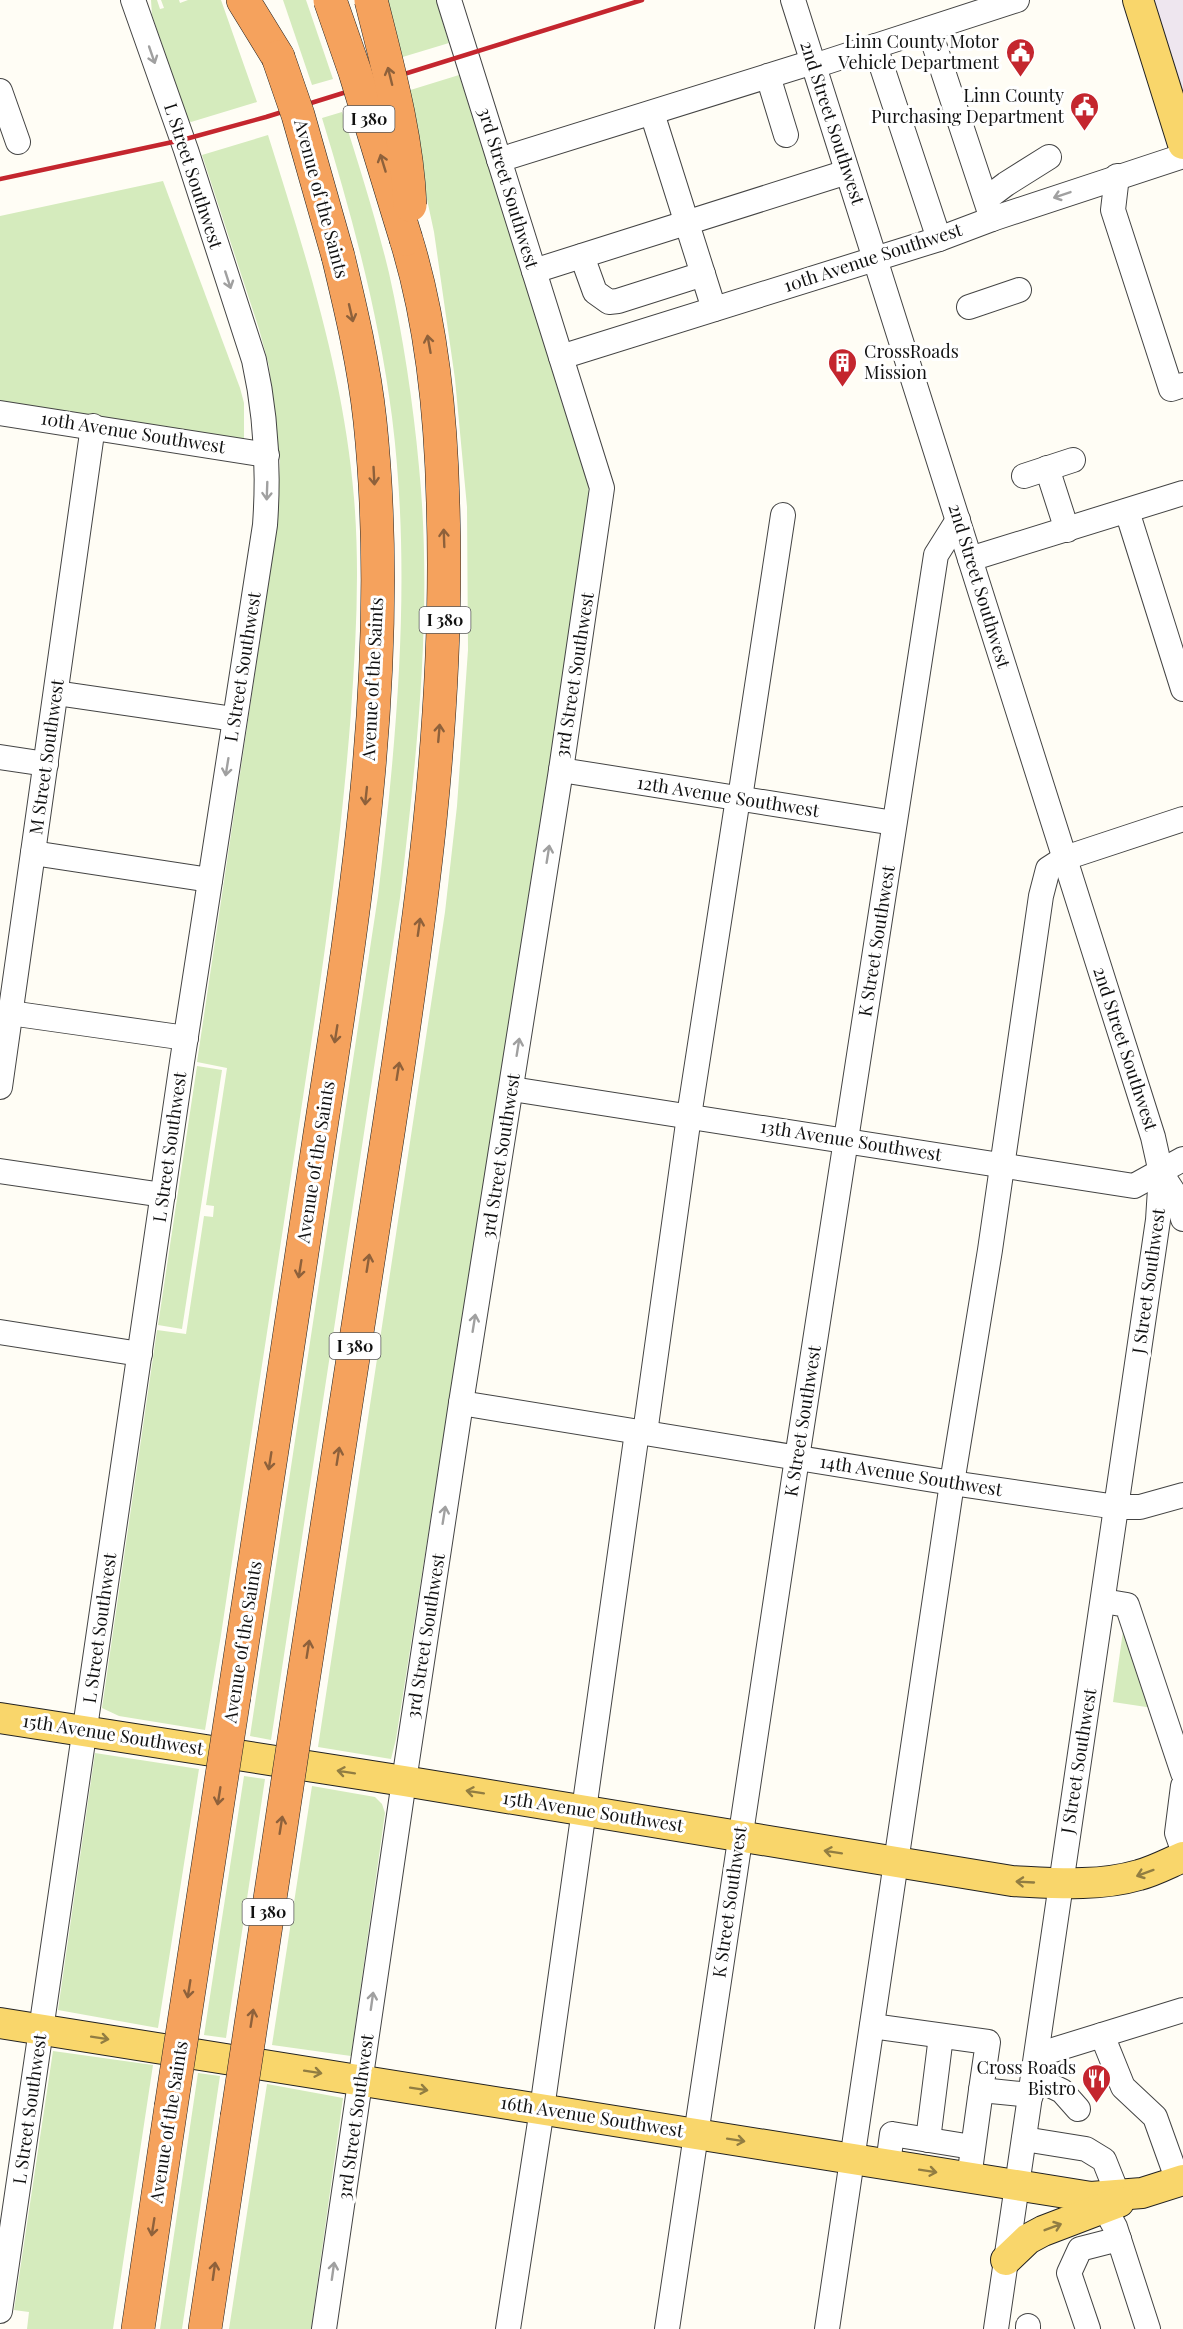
<svg xmlns="http://www.w3.org/2000/svg" width="1183" height="2329" font-family="'Playfair Display',serif">
  <rect width="100%" height="100%" fill="#fffdf5"/>
  <polygon fill="#eee6ef" points="1138,0 1183,0 1183,144"/>
  <g fill="#d5ebbd">
    <polygon points="151,0 157,0 160,9 164,8 161,0 179,0 180,3 188,0 221,0 257,102 191,122 188,120 152,15"/>
    <polygon points="283,0 306,0 333,79 312,85"/>
    <polygon points="381,0 436,0 449,43 396,59"/>
    <polygon points="459,75 545,342 556,384 588,484 589,494 576,593 396,1739 391,1759 318,1747 445,912 457,806 468,650 467,507 455,379 434,232 404,92"/>
    <path d="M342 112C359 165 376 219 389 273 403 336 413 402 419 467 433 610 417 755 400 898L271 1740 250 1736 378 896C397 737 412 576 392 417 379 315 352 216 322 118Z"/>
    <path d="M268 135C305 253 344 374 354 498 360 569 356 641 351 712 343 819 329 925 313 1031 283 1232 251 1433 221 1635L205 1730 119 1716 102 1708 157 1330 186 1334 204 1216 213 1217 214 1206 206 1205 227 1068 197 1062 273 553 277 524 280 462 269 366 259 329 202 155Z"/>
    <polygon points="163,181 240,388 244,403 244,440 0,403 0,216"/>
    <polygon points="197,1066 222,1070 182,1329 158,1325"/>
    <polygon points="1125,1617 1153,1708 1113,1702"/>
    <polygon points="95,1753 199,1769 158,2028 58,2010"/>
    <polygon points="244,1776 265,1779 226,2038 204,2035"/>
    <polygon points="312,1786 375,1797 382,1804 385,1813 351,2056 272,2045"/>
    <polygon points="53,2051 153,2065 113,2329 27,2329 29,2312 14,2310"/>
    <polygon points="198,2073 220,2076 182,2329 160,2329"/>
    <polygon points="267,2084 343,2098 311,2329 229,2329"/>
  </g>
  <g fill="none" stroke-linecap="round" stroke-linejoin="round">
    <defs>
      <g id="minor">
        <polyline points="793,0 1153,1137 1161,1173 1158,1220 996,2329"/>
        <polyline points="929,29 992,219"/>
        <polyline points="875,46 939,239"/>
        <polyline points="814,66 1017,0"/>
        <polyline points="768,76 786,135"/>
        <polyline points="0,91 18,142"/>
        <polyline points="652,113 714,309"/>
        <polyline points="499,160 813,62"/>
        <polyline points="1117,176 1113,210 1171,389 1183,385"/>
        <polyline points="986,199 1006,184 1049,157"/>
        <polyline points="582,256 595,292 609,302 618,301 703,274"/>
        <polyline points="534,271 847,172"/>
        <polyline points="969,307 1019,290"/>
        <polyline points="561,357 939,239 992,219 1183,156"/>
        <polyline points="0,413 267,455"/>
        <polyline points="1047,468 1067,530"/>
        <polyline points="1024,476 1073,460"/>
        <polyline points="1127,511 1183,689"/>
        <polyline points="970,559 1183,493"/>
        <polyline points="56,693 234,719"/>
        <polyline points="0,757 46,764"/>
        <polyline points="561,770 894,823"/>
        <polyline points="740,798 783,515"/>
        <polyline points="33,853 210,880"/>
        <polyline points="10,1013 186,1038"/>
        <polyline points="0,1087 93,426"/>
        <polyline points="512,1089 1134,1186 1183,1159"/>
        <polyline points="0,1171 163,1195"/>
        <polyline points="1161,1173 1176,1196 1183,1219"/>
        <polyline points="0,1332 140,1354"/>
        <polyline points="461,1403 952,1483 1117,1507 1140,1507 1183,1495"/>
        <polyline points="645,1433 689,1116 738,798"/>
        <polyline points="1103,1601 1127,1605 1183,1773"/>
        <polyline points="1183,1786 1177,1833 1183,1850"/>
        <polyline points="872,2026 988,2042 981,2090"/>
        <polyline points="1102,2035 1123,2087 1155,2117 1178,2181"/>
        <polyline points="1037,2055 1183,2010"/>
        <polyline points="1033,2077 1062,2091 1078,2109"/>
        <polyline points="1024,2139 1086,2149 1104,2160 1118,2195"/>
        <polyline points="928,2140 941,2036"/>
        <polyline points="888,2164 892,2134 972,2147"/>
        <polyline points="969,2178 981,2090 1031,2095"/>
        <polyline points="1104,2207 1115,2227 1148,2329"/>
        <path d="M0 2311 182 1062 265 525C269 469 266 414 254 360L186 150 133 0"/>
        <polyline points="1028,2326 1028,2329"/>
        <polyline points="324,2329 404,1781 461,1403 561,770 602,488 449,0"/>
        <polyline points="508,2329 542,2109 637,1432"/>
        <polyline points="667,2329 797,1458 936,555 958,520"/>
        <polyline points="827,2329 952,1483 990,1250 1041,896 1048,869 1065,858 1183,819"/>
        <polyline points="1088,2329 1069,2273 1080,2249 1119,2239"/>
      </g>
      <g id="major">
        <polyline points="1138,0 1183,144"/>
        <path d="M0 1718 404 1781 1012 1881C1054 1883 1098 1887 1139 1875 1154 1871 1169 1863 1183 1857"/>
        <polyline points="0,2023 1091,2197 1142,2193 1183,2180"/>
        <polyline points="1006,2260 1028,2239 1043,2231 1119,2202"/>
      </g>
      <g id="highway">
        <polyline points="243,0 278,57"/>
        <path d="M234 1697C263 1511 291 1326 319 1140 356 902 395 662 370 421 364 365 351 310 338 256"/>
        <path d="M299 1707C329 1515 358 1324 388 1133 420 924 450 716 443 503 441 415 432 323 406 239"/>
        <polyline points="138,2329 171,2107"/>
        <polyline points="205,2329 237,2117"/>
      </g>
    </defs>
    <use href="#minor" stroke="#444" stroke-width="26"/>
    <use href="#major" stroke="#222" stroke-width="32"/>
    <use href="#highway" stroke="#222" stroke-width="34"/>
    <use href="#minor" stroke="#fff" stroke-width="24"/>
    <use href="#major" stroke="#f9d66b" stroke-width="30"/>
    <use href="#highway" stroke="#f5a25d" stroke-width="33"/>
    <polyline stroke="#c4262e" stroke-width="4.5" points="0,179 182,140 266,117 642,0"/>
    <defs>
      <g id="highway-bridge">
        <polyline points="330,0 355,72 406,239"/>
        <path d="M371 0C388 68 407 135 410 205"/>
        <polyline points="278,57 298,115 338,256"/>
        <polyline points="171,2107 234,1697"/>
        <polyline points="237,2117 299,1707"/>
      </g>
    </defs>
    <use href="#highway-bridge" stroke="#222" stroke-width="34" stroke-linecap="butt"/>
    <use href="#highway-bridge" stroke="#f5a25d" stroke-width="33"/>
  </g>
  <defs><path id="oneway-shaft" d="M-6 0H5M1.5-3L5.5 0L1.5 3" fill="none" stroke-width="1.6" stroke-linecap="round" stroke-linejoin="round" transform="scale(1.5)"/></defs>
  <g stroke="#a0a0a0">
    <use href="#oneway-shaft" transform="translate(152 55) rotate(71)"/>
    <use href="#oneway-shaft" transform="translate(1062 195) rotate(161)"/>
    <use href="#oneway-shaft" transform="translate(228 280) rotate(72)"/>
    <use href="#oneway-shaft" transform="translate(267 491) rotate(92)"/>
    <use href="#oneway-shaft" transform="translate(227 767) rotate(99)"/>
    <use href="#oneway-shaft" transform="translate(548 854) rotate(-81)"/>
    <use href="#oneway-shaft" transform="translate(518 1047) rotate(-81)"/>
    <use href="#oneway-shaft" transform="translate(474 1323) rotate(-81)"/>
    <use href="#oneway-shaft" transform="translate(444 1515) rotate(-81)"/>
    <use href="#oneway-shaft" transform="translate(372 2001) rotate(-82)"/>
    <use href="#oneway-shaft" transform="translate(333 2271) rotate(-82)"/>
  </g>
  <g stroke="#8e613b">
    <use href="#oneway-shaft" transform="translate(390 76) rotate(-104)"/>
    <use href="#oneway-shaft" transform="translate(383 163) rotate(-107)"/>
    <use href="#oneway-shaft" transform="translate(351 313) rotate(77)"/>
    <use href="#oneway-shaft" transform="translate(429 344) rotate(-100)"/>
    <use href="#oneway-shaft" transform="translate(374 476) rotate(87)"/>
    <use href="#oneway-shaft" transform="translate(444 538) rotate(-92)"/>
    <use href="#oneway-shaft" transform="translate(439 733) rotate(-85)"/>
    <use href="#oneway-shaft" transform="translate(366 796) rotate(96)"/>
    <use href="#oneway-shaft" transform="translate(419 927) rotate(-82)"/>
    <use href="#oneway-shaft" transform="translate(336 1034) rotate(99)"/>
    <use href="#oneway-shaft" transform="translate(398 1071) rotate(-81)"/>
    <use href="#oneway-shaft" transform="translate(368 1263) rotate(-81)"/>
    <use href="#oneway-shaft" transform="translate(300 1269) rotate(99)"/>
    <use href="#oneway-shaft" transform="translate(338 1456) rotate(-81)"/>
    <use href="#oneway-shaft" transform="translate(270 1461) rotate(99)"/>
    <use href="#oneway-shaft" transform="translate(308 1649) rotate(-81)"/>
    <use href="#oneway-shaft" transform="translate(219 1796) rotate(99)"/>
    <use href="#oneway-shaft" transform="translate(281 1825) rotate(-81)"/>
    <use href="#oneway-shaft" transform="translate(189 1989) rotate(99)"/>
    <use href="#oneway-shaft" transform="translate(252 2018) rotate(-81)"/>
    <use href="#oneway-shaft" transform="translate(153 2227) rotate(99)"/>
    <use href="#oneway-shaft" transform="translate(214 2271) rotate(-82)"/>
  </g>
  <g stroke="#917d42">
    <use href="#oneway-shaft" transform="translate(346 1772) rotate(-171)"/>
    <use href="#oneway-shaft" transform="translate(475 1792) rotate(-171)"/>
    <use href="#oneway-shaft" transform="translate(833 1852) rotate(-171)"/>
    <use href="#oneway-shaft" transform="translate(1145 1873) rotate(160)"/>
    <use href="#oneway-shaft" transform="translate(1025 1882) rotate(-177)"/>
    <use href="#oneway-shaft" transform="translate(100 2038) rotate(9)"/>
    <use href="#oneway-shaft" transform="translate(313 2072) rotate(9)"/>
    <use href="#oneway-shaft" transform="translate(419 2089) rotate(9)"/>
    <use href="#oneway-shaft" transform="translate(736 2140) rotate(9)"/>
    <use href="#oneway-shaft" transform="translate(928 2171) rotate(9)"/>
    <use href="#oneway-shaft" transform="translate(1053 2227) rotate(-21)"/>
  </g>
  <defs>
    <symbol id="civic-pin" viewBox="-11 -11 22 30"><path d="M0 17L-7.5 6A9.5 9.5 0 1 1 7.5 6Z" fill="#c4262e" stroke="#fff"/><path d="M-.6-6.5H3V-4.5H.6V-3L4-1V1h2V6H-6V1h2V-1L-.6-3ZM-1.2 2.5V6h2.4V2.5Z" fill="#fff"/></symbol>
    <symbol id="building-pin" viewBox="-11 -11 22 30"><path d="M0 17L-7.5 6A9.5 9.5 0 1 1 7.5 6Z" fill="#c4262e" stroke="#fff"/><path d="M-4-6H4V6H1V3H-1V6H-4ZM-2.5-4.3h1.7v1.8h-1.7ZM.8-4.3h1.7v1.8H.8ZM-2.5-1h1.7V.8h-1.7ZM.8-1h1.7V.8H.8Z" fill="#fff"/></symbol>
    <symbol id="restaurant-pin" viewBox="-11 -11 22 30"><path d="M0 17L-7.5 6A9.5 9.5 0 1 1 7.5 6Z" fill="#c4262e" stroke="#fff"/><path d="M-5-6h1v4h1v-4h1v4h1v-4h1v5L-1.5 .5V6h-2V.5L-5-1ZM5-6V6H3V1.5H1.5Q1.5-4 5-6Z" fill="#fff"/></symbol>
  </defs>
  <g fill-rule="evenodd">
    <use href="#civic-pin" x="1004" y="36" width="33" height="45"/>
    <use href="#civic-pin" x="1068" y="90" width="33" height="45"/>
    <use href="#building-pin" x="826" y="346" width="33" height="45"/>
    <use href="#restaurant-pin" x="1080" y="2062" width="33" height="45"/>
  </g>
  <g text-anchor="middle" stroke-width="6" stroke-linejoin="round" paint-order="stroke">
    <g fill="#fff" stroke="#585858" stroke-width="1.5">
      <rect x="343.5" y="106" width="51" height="26" rx="4.5"/>
      <rect x="419.5" y="607" width="51" height="26" rx="4.5"/>
      <rect x="329.5" y="1333" width="51" height="26" rx="4.5"/>
      <rect x="242.5" y="1899" width="51" height="26" rx="4.5"/>
    </g>
    <g font-size="16" font-weight="bold" fill="#111">
      <text x="369" y="125">I 380</text>
      <text x="445" y="626">I 380</text>
      <text x="355" y="1352">I 380</text>
      <text x="268" y="1918">I 380</text>
    </g>
    <g font-size="18" fill="#111" stroke="#fff" text-anchor="end">
      <text x="999" y="48">Linn County Motor<tspan x="999" dy="21">Vehicle Department</tspan></text>
      <text x="1064" y="102">Linn County<tspan x="1064" dy="21">Purchasing Department</tspan></text>
      <text x="864" y="358" text-anchor="start">CrossRoads<tspan x="864" dy="21">Mission</tspan></text>
      <text x="1076" y="2074">Cross Roads<tspan x="1076" dy="21">Bistro</tspan></text>
    </g>
    <g font-size="18" fill="#111" stroke="#fff">
      <text transform="translate(832 123) rotate(72)" y="6">2nd Street Southwest</text>
      <text transform="translate(193 176) rotate(72)" y="6">L Street Southwest</text>
      <text transform="translate(508 188) rotate(73)" y="6">3rd Street Southwest</text>
      <text transform="translate(321 199) rotate(75)" y="6">Avenue of the Saints</text>
      <text transform="translate(873 258) rotate(-18)" y="6">10th Avenue Southwest</text>
      <text transform="translate(133 433) rotate(9)" y="6">10th Avenue Southwest</text>
      <text transform="translate(979 586) rotate(73)" y="6">2nd Street Southwest</text>
      <text transform="translate(243 667) rotate(-81)" y="6">L Street Southwest</text>
      <text transform="translate(575 675) rotate(-81)" y="6">3rd Street Southwest</text>
      <text transform="translate(373 679) rotate(-87)" y="6">Avenue of the Saints</text>
      <text transform="translate(47 757) rotate(-82)" y="6">M Street Southwest</text>
      <text transform="translate(728 797) rotate(9)" y="6">12th Avenue Southwest</text>
      <text transform="translate(877 941) rotate(-81)" y="6">K Street Southwest</text>
      <text transform="translate(1125 1049) rotate(72)" y="6">2nd Street Southwest</text>
      <text transform="translate(851 1141) rotate(9)" y="6">13th Avenue Southwest</text>
      <text transform="translate(170 1147) rotate(-82)" y="6">L Street Southwest</text>
      <text transform="translate(501 1156) rotate(-81)" y="6">3rd Street Southwest</text>
      <text transform="translate(316 1162) rotate(-81)" y="6">Avenue of the Saints</text>
      <text transform="translate(1149 1281) rotate(-82)" y="6">J Street Southwest</text>
      <text transform="translate(803 1421) rotate(-81)" y="6">K Street Southwest</text>
      <text transform="translate(911 1476) rotate(9)" y="6">14th Avenue Southwest</text>
      <text transform="translate(100 1628) rotate(-82)" y="6">L Street Southwest</text>
      <text transform="translate(426 1636) rotate(-81)" y="6">3rd Street Southwest</text>
      <text transform="translate(243 1642) rotate(-81)" y="6">Avenue of the Saints</text>
      <text transform="translate(113 1735) rotate(9)" y="6">15th Avenue Southwest</text>
      <text transform="translate(1079 1761) rotate(-81)" y="6">J Street Southwest</text>
      <text transform="translate(593 1812) rotate(9)" y="6">15th Avenue Southwest</text>
      <text transform="translate(730 1902) rotate(-82)" y="6">K Street Southwest</text>
      <text transform="translate(30 2109) rotate(-82)" y="6">L Street Southwest</text>
      <text transform="translate(356 2117) rotate(-82)" y="6">3rd Street Southwest</text>
      <text transform="translate(592 2117) rotate(9)" y="6">16th Avenue Southwest</text>
      <text transform="translate(169 2122) rotate(-81)" y="6">Avenue of the Saints</text>
    </g>
  </g>
</svg>
